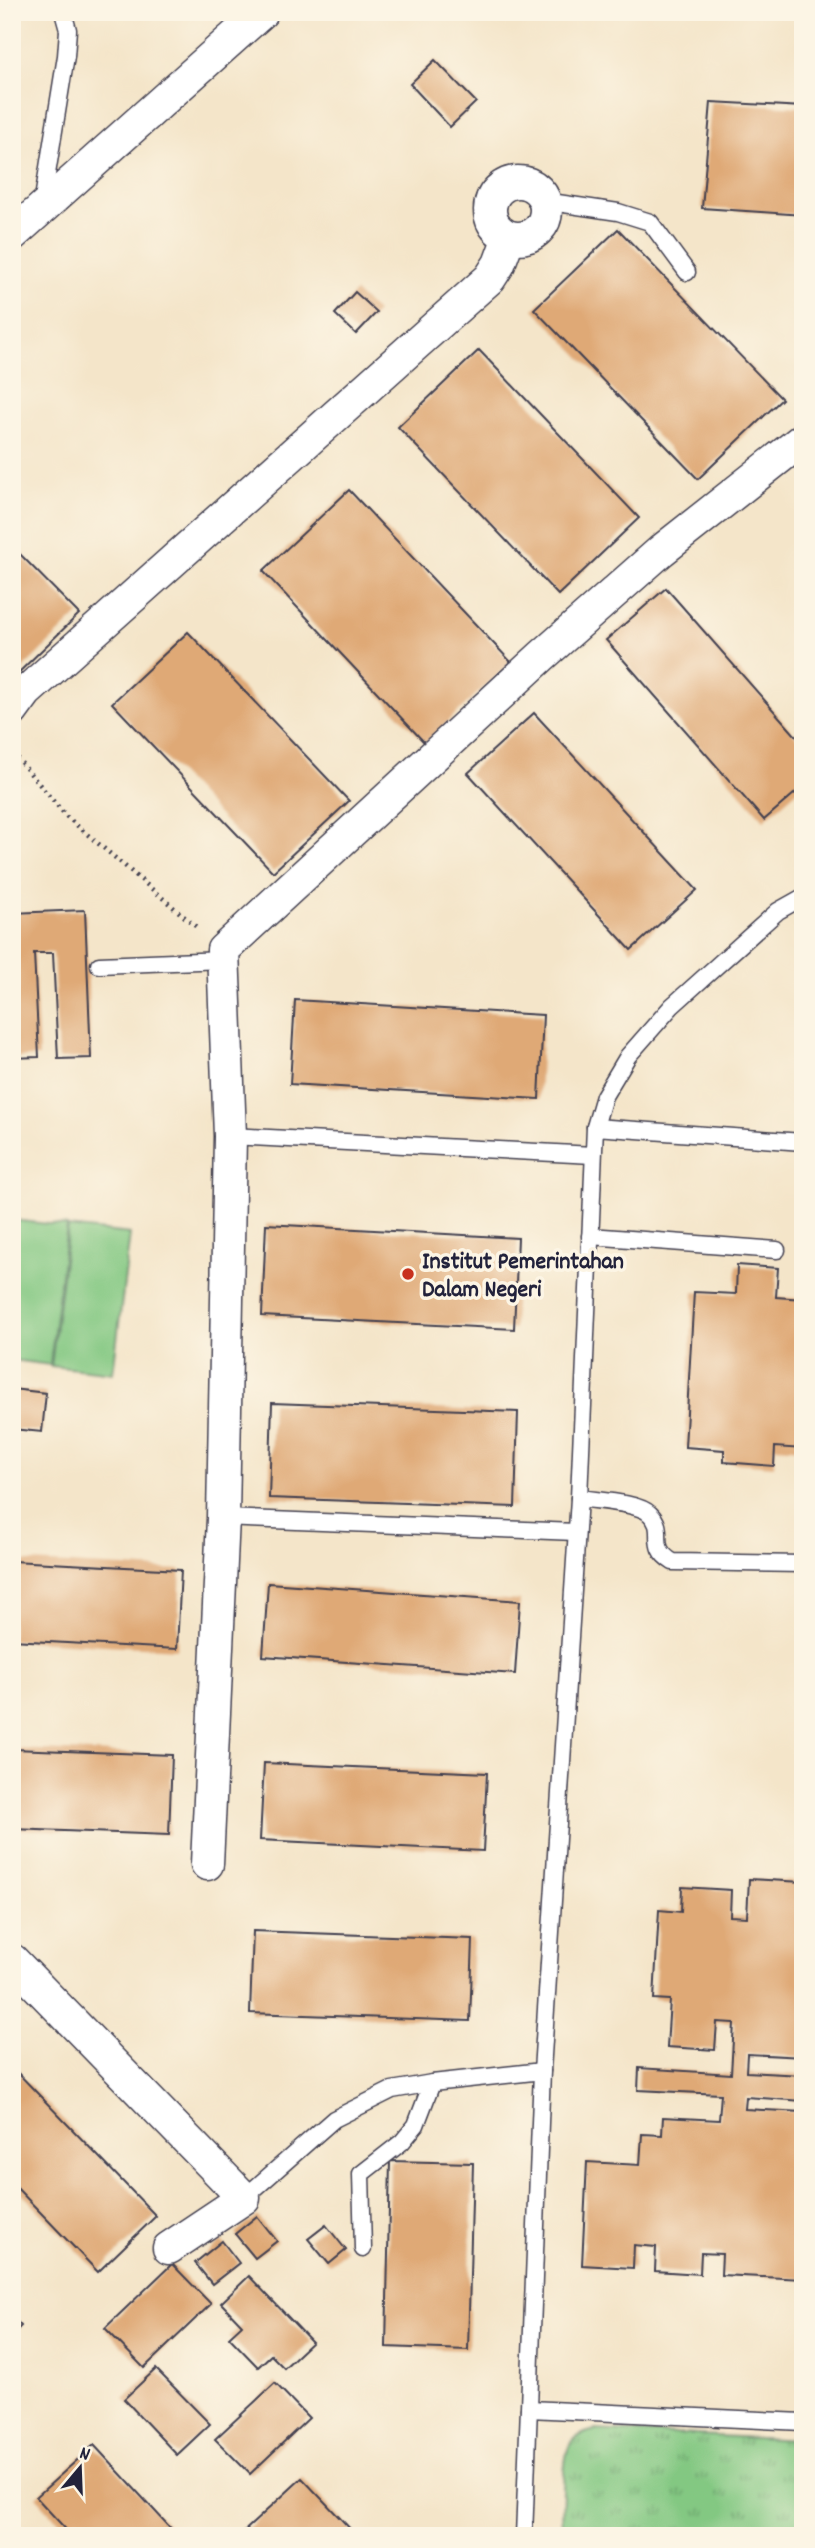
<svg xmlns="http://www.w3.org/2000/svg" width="815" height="2548" font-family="Dekko,sans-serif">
  <defs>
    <pattern id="grass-tufts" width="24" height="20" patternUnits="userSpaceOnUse" patternTransform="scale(1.75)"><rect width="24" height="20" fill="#83c882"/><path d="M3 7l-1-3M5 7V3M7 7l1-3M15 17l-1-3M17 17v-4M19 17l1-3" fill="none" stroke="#6ba26c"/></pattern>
  </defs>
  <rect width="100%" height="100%" fill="#fcf5e5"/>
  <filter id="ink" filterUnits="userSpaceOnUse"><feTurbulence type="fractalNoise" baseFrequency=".0143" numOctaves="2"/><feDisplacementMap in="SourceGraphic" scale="14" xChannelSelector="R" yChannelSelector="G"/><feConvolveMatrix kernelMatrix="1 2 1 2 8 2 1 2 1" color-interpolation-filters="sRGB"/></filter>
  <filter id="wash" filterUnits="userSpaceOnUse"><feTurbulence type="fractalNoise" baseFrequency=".00686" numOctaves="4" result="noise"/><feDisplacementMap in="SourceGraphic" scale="28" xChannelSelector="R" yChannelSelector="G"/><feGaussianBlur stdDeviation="1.57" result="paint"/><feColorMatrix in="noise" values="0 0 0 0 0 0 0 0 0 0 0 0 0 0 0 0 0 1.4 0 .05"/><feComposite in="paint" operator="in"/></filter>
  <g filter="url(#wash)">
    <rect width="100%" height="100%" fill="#f4e5c9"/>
    <path fill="url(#grass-tufts)" stroke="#52755e" stroke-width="2" d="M595 2430 799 2440 796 2465 803 2466V2536H562C563 2516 561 2456 571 2443 577 2435 587 2432 595 2430Z"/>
    <g fill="#83c882" stroke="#52755e" stroke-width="2">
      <polygon points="12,1220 67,1226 50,1365 12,1360"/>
      <polygon points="68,1227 130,1234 113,1373 51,1366"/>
    </g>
    <g id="blocks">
      <g fill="#dfa976">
        <polygon points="435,60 476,102 450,127 410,84"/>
        <polygon points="711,102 803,107 803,215 702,208"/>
        <polygon points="618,229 782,399 698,479 534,309"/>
        <polygon points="355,292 377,312 356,334 335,314"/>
        <polygon points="479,350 639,518 558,595 398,427"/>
        <polygon points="349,490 511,662 425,743 263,571"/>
        <polygon points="12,546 79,614 14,677 12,675"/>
        <polygon points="666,588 803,744 803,786 764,820 606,640"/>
        <polygon points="188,632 349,801 273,872 112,703"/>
        <polygon points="534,713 697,890 631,950 468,773"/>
        <polygon points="85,910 91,1058 58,1059 53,953 34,953 39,1057 12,1058 12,913"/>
        <polygon points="295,1000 543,1015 539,1099 290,1084"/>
        <polygon points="266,1224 518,1238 514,1329 262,1316"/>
        <polygon points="737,1265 778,1268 776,1297 803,1299 803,1449 775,1447 774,1466 724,1462 724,1450 685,1447 694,1292 736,1294"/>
        <polygon points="12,1389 46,1393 42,1432 12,1429"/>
        <polygon points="272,1403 518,1412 515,1507 269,1498"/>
        <polygon points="12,1561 181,1570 177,1649 12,1640"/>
        <polygon points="268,1583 520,1601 515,1674 263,1656"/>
        <polygon points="12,1749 172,1755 169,1835 12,1829"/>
        <polygon points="264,1763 487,1773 483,1851 260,1840"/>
        <polygon points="749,1879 803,1882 803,2057 747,2054 746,2072 803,2075 803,2101 746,2097 745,2109 803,2112 803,2279 721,2275 722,2254 701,2253 700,2274 655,2271 656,2247 634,2245 633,2268 582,2265 587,2162 640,2165 642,2134 662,2135 663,2117 719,2120 721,2094 638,2090 639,2068 731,2074 734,2023 717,2022 715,2050 667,2047 670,2000 654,1999 659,1910 681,1912 682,1887 731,1890 730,1916 747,1917"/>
        <polygon points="253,1931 473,1939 470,2021 250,2013"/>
        <polygon points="12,2067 156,2216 98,2272 12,2183"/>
        <polygon points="390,2161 473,2163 468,2350 386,2347"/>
        <polygon points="257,2216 277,2241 255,2258 235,2234"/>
        <polygon points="326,2225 346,2250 329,2264 308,2239"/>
        <polygon points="222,2241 239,2263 212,2284 195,2263"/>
        <polygon points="172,2264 211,2304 144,2368 105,2328"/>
        <polygon points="249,2276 312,2342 284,2368 271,2355 258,2367 229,2337 242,2325 221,2303"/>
        <polygon points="12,2316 21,2326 12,2335"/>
        <polygon points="156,2369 210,2424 177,2455 124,2399"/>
        <polygon points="275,2383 309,2418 250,2474 215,2439"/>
        <polygon points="94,2445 178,2536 72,2536 36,2497"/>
        <polygon points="302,2478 357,2536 239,2536"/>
      </g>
    </g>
  </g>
  <g filter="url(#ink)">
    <use href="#blocks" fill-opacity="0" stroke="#423f50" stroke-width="2"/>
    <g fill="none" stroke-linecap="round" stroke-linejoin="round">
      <defs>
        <g id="service">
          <polyline points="544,201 618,212 650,222 687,272"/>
          <polyline points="42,205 66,56 68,30 63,12"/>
          <polyline points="99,965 223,960"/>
          <polyline points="595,1127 803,1142"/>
          <polyline points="230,1136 593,1155"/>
          <polyline points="590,1236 777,1250"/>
          <path d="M579 1498C597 1501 638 1502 650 1514 668 1531 646 1546 673 1562L803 1564"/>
          <polyline points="223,1518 576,1532"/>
          <polyline points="244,2198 334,2119 392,2090 432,2083 542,2071"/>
          <polyline points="363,2249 361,2174 402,2142 416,2125 432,2083"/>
          <polyline points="529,2409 803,2422"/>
          <polyline points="524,2536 542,2071 579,1498 595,1127 604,1096 628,1056 672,1006 778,911 803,897"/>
        </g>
        <g id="minor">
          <circle cx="518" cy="210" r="28"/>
          <polyline points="12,235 262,12"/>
          <polyline points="12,711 26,692 490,278 499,264 509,237"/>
          <polyline points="207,1864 223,1518 230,1136 223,950 542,656 661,551 803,439"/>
          <polyline points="12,1960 244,2198 169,2248"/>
        </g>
      </defs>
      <use href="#service" stroke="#423f50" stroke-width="19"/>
      <use href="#minor" stroke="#423f50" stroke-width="35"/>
      <polyline stroke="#423f50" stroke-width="4.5" stroke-dasharray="2 5" stroke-linecap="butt" points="12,752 67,817 199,929"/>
      <use href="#service" stroke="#fff" stroke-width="16"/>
      <use href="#minor" stroke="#fff" stroke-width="32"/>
    </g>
  </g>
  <circle fill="#c8321e" stroke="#fcf5e5" stroke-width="2.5" cx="408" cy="1274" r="7"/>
  <g text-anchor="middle" stroke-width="7" stroke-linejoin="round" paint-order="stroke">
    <g font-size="24" font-weight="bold" fill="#22223b" stroke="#fcf5e5" text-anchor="start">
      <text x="422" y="1268">Institut Pemerintahan<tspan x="422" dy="28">Dalam Negeri</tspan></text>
    </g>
  </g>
  <rect width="815" height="2548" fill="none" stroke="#fcf5e5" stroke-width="42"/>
  <g transform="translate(80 2468) rotate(19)" stroke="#fcf5e5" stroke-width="5" paint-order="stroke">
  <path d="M0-5L12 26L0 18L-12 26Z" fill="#22223b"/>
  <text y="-10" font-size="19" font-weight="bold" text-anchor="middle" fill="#22223b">N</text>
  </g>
</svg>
